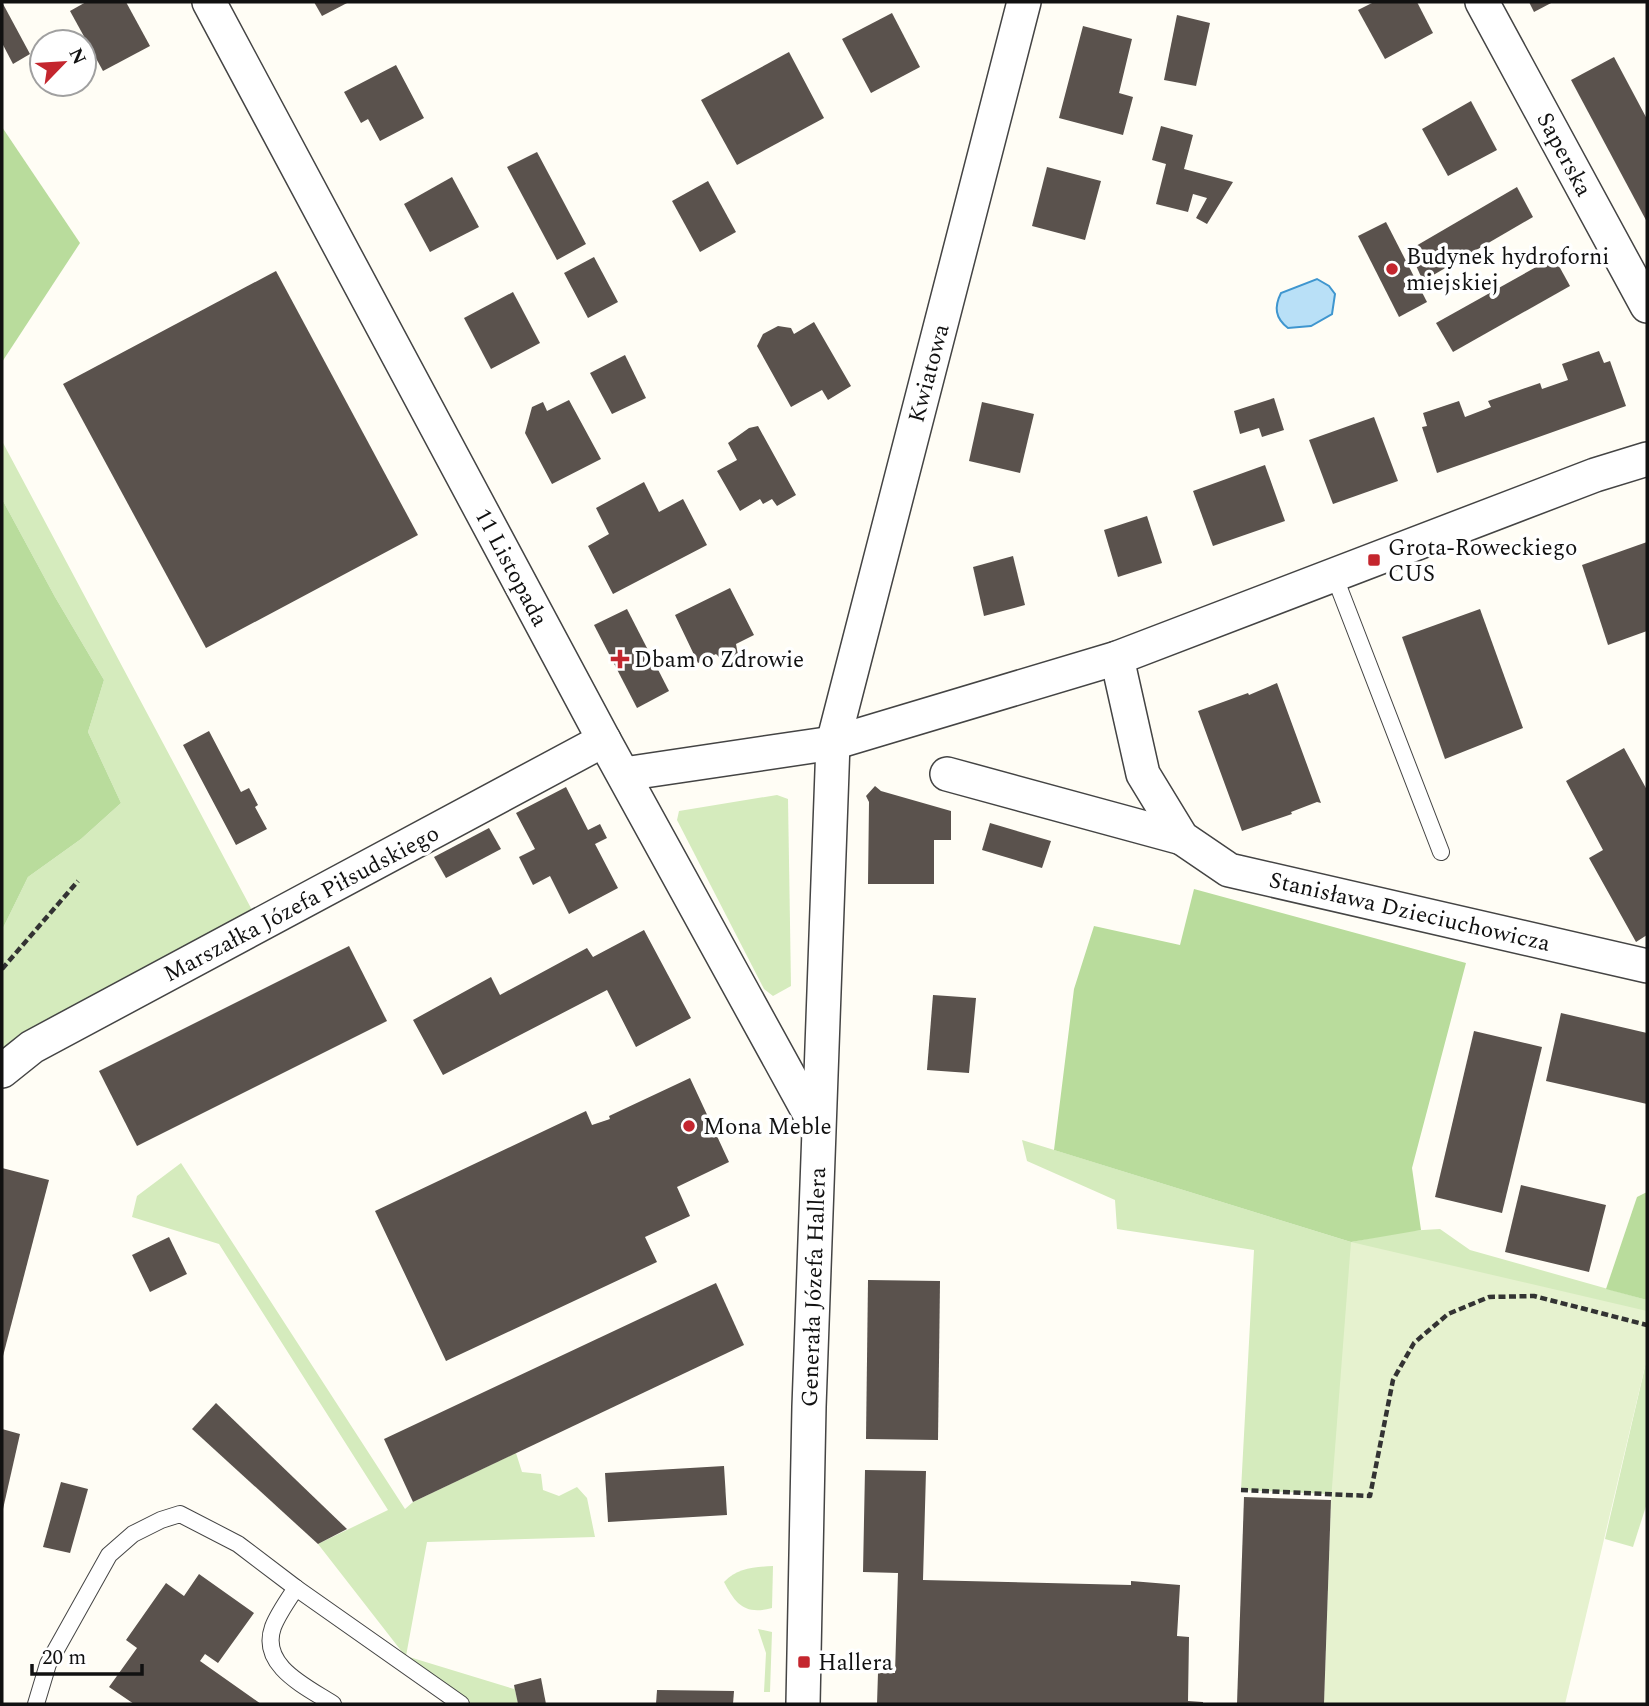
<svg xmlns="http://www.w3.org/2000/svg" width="1649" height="1706" font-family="Spectral,serif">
  <rect width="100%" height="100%" fill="#fffdf5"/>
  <g fill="#d5ebbd">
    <polygon points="2,441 260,925 2,1071 2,930 28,877 81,839 121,803 88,732 104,680 55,597 2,499"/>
    <polygon points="777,795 788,799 791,986 773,996 764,989 677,820 679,811"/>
    <polygon points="1022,1140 1351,1242 1406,1231 1440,1229 1470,1250 1647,1300 1647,1325 1370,1496 1241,1490 1254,1250 1117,1229 1115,1200 1027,1161"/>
    <polygon points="181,1163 405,1509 413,1502 516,1453 522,1472 541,1474 543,1490 559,1496 577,1487 587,1498 595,1537 427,1542 406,1656 514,1689 514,1685 518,1704 472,1704 406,1657 318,1544 388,1510 219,1244 132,1217 137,1196"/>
    <polygon points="1647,1358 1647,1503 1633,1547 1605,1539"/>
    <path d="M773 1566 772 1608C745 1615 736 1605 724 1582 737 1568 754 1567 773 1566Z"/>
    <polygon points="758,1629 772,1632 770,1692 764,1692 766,1653"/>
  </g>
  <g fill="#b9dc9c">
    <polygon points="2,127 80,243 2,362"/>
    <polygon points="2,499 55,597 104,680 88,732 121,803 81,839 28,877 2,930"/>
    <polygon points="1194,889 1466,963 1412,1168 1421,1230 1351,1242 1054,1150 1074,989 1094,926 1180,945"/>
    <polygon points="1647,1192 1647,1300 1606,1289 1637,1197"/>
  </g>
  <polygon fill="#e6f2cf" points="1351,1242 1647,1311 1647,1358 1565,1704 1324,1704 1331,1500"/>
  <path fill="#b9e0f7" stroke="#3f96cf" stroke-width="2" d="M1317 279 1329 286 1335 294 1332 314 1311 326 1288 328C1275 318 1274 307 1281 293Z"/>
  <g fill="#5a524d">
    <polygon points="2,2 30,54 13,64 2,43"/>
    <polygon points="86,2 126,2 150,46 103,71 70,11"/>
    <polygon points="314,2 349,2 322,16"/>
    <polygon points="1374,2 1417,2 1433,33 1385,59 1358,10"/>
    <polygon points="1529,2 1553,2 1534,12"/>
    <polygon points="892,13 920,67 871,93 842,39"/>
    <polygon points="1177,15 1210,23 1196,86 1164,80"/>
    <polygon points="1083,26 1132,39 1119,93 1133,97 1123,135 1059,118"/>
    <polygon points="789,52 824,118 737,165 701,100"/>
    <polygon points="1614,57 1647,119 1647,222 1571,80"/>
    <polygon points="396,65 424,118 380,141 368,119 361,123 344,92"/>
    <polygon points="1471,101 1497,150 1448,176 1422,129"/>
    <polygon points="1161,126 1193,135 1184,169 1233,182 1207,224 1196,218 1207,198 1193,194 1188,212 1156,204 1166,164 1152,160"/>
    <polygon points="537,152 586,244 557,260 507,167"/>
    <polygon points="1047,167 1101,181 1085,240 1032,226"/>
    <polygon points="452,177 479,227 430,252 404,204"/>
    <polygon points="708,181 736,232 700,252 672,201"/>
    <polygon points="1517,187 1533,217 1423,281 1409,250"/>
    <polygon points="1386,222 1427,302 1399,317 1358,236"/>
    <polygon points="594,257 618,302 588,318 564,273"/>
    <polygon points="1554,257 1570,286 1453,352 1436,323"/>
    <polygon points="276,271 418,535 206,648 63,384"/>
    <polygon points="513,292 540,343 491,369 464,318"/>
    <polygon points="814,322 851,386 828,400 822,390 791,407 757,346 763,334 778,326 791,328 794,334"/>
    <polygon points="1599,351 1604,363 1610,361 1626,406 1437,473 1422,427 1427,426 1423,413 1459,401 1465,417 1491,407 1488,401 1540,383 1542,389 1568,380 1562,364"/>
    <polygon points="625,355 646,398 612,414 590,373"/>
    <polygon points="1274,398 1284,430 1262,437 1259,428 1240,434 1234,411"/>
    <polygon points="569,400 601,459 552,484 525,433 532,407 543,402 547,411"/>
    <polygon points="982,402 1034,414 1020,473 969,461"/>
    <polygon points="1374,417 1398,481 1333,504 1309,440"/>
    <polygon points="758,426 796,495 777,506 772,499 763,504 760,499 740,511 717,471 737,460 728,443 749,428"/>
    <polygon points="1265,465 1285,521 1213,546 1193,491"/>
    <polygon points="644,482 659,512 683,499 707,545 613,594 588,546 609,534 596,508"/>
    <polygon points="1147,516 1162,563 1118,577 1104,530"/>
    <polygon points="1647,542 1647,631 1608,645 1582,565"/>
    <polygon points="1013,556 1025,605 984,616 973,567"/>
    <polygon points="730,588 754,635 736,644 738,655 724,662 716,654 698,663 675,615"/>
    <polygon points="627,609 669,691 637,708 594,625"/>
    <polygon points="1480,609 1523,728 1445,759 1402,637"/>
    <polygon points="1277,683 1321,803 1317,802 1291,812 1292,814 1242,831 1198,711 1248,693 1249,695"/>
    <polygon points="209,731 241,792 249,788 258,805 255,807 267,829 236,845 183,745"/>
    <polygon points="1624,748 1647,790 1647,935 1636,942 1589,858 1603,850 1566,781"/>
    <polygon points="875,786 881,791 951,811 951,840 934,840 934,884 868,884 869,802 866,796"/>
    <polygon points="566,787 588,830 600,824 607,838 595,844 618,888 569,914 550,876 533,885 519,857 535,849 516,813"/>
    <polygon points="990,823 1051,841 1042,868 982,850"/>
    <polygon points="489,828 501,849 446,878 434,857"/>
    <polygon points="644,930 691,1018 636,1047 607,990 443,1075 413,1020 491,977 500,995 587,948 593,957"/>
    <polygon points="349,946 387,1021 137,1146 99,1071"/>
    <polygon points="933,995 976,998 969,1073 927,1070"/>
    <polygon points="1561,1013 1647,1033 1647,1104 1546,1081"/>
    <polygon points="1474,1031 1542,1047 1502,1213 1435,1197"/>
    <polygon points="690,1078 729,1162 677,1187 690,1216 645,1237 657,1262 446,1361 375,1211 586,1111 592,1125 610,1119 609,1116"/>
    <polygon points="2,1168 49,1180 3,1356 2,1356"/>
    <polygon points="1521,1185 1606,1205 1589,1272 1505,1252"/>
    <polygon points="169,1237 187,1274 150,1292 132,1255"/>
    <polygon points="868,1280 940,1281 938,1440 866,1439"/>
    <polygon points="716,1283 744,1345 413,1502 384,1439"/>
    <polygon points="216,1403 347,1529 318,1544 192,1429"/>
    <polygon points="2,1429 20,1434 3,1509 2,1509"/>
    <polygon points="724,1466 727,1515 608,1522 605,1473"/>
    <polygon points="865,1470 926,1471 923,1580 1131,1585 1131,1581 1180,1585 1177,1636 1189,1637 1188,1701 1203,1702 1203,1704 877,1704 878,1673 895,1673 898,1573 863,1572"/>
    <polygon points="61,1482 88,1489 70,1553 43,1547"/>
    <polygon points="1244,1497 1331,1500 1324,1704 1237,1704"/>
    <polygon points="199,1574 254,1613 218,1663 205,1654 200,1661 261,1704 134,1704 109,1687 137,1648 126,1640 166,1583 184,1596"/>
    <polygon points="541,1678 546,1704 518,1704 514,1685"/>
    <polygon points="657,1690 734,1691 733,1704 656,1704"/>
  </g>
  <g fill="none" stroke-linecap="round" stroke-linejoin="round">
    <defs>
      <g id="service">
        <polyline points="1334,575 1441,852"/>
        <path d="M296 1588C288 1600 278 1614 273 1627 259 1666 307 1687 333 1704"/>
        <polyline points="36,1704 48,1664 109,1555 133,1534 161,1520 180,1514 238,1544 296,1588 461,1704"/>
      </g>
      <g id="minor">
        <polyline points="209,2 604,740 818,1129"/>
        <polyline points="1482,2 1647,306"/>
        <polyline points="1117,658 1143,774 1182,838 1229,870 1647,966"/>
        <polyline points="624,774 833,743 1117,658 1595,475 1647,459"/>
        <polyline points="947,774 1182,838"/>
        <polyline points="2,1071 32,1047 604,740"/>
        <polyline points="803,1704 809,1407 833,743 1024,2"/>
      </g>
    </defs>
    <use href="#service" stroke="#444" stroke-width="18"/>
    <use href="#minor" stroke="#444" stroke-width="36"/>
    <g stroke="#333" stroke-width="4.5" stroke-dasharray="7 3.5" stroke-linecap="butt">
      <polyline points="2,969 78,881"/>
      <polyline points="1241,1490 1370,1496 1393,1380 1414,1343 1448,1314 1489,1297 1534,1296 1647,1325"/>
    </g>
    <use href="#service" stroke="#fff" stroke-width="16"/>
    <use href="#minor" stroke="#fff" stroke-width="33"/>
  </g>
  <g fill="#c4262e" stroke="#fff" stroke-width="2.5">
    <circle cx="1392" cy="269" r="7"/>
    <rect x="1367" y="553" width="14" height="14" rx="3.5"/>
    <path d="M616.5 648.5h7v7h7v7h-7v7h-7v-7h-7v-7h7z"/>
    <circle cx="689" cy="1126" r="7"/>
    <rect x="797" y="1655" width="14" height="14" rx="3.5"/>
  </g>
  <g text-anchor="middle" stroke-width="7" stroke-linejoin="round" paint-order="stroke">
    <g font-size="23" fill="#111" stroke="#fff">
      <text transform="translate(1565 154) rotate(62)" y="8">Saperska</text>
      <text transform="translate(928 373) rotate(-75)" y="8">Kwiatowa</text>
      <text transform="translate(512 567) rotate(62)" y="8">11 Listopada</text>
      <text transform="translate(301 903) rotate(-28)" y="8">Marszałka Józefa Piłsudskiego</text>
      <text transform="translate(1410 911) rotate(13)" y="8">Stanisława Dzieciuchowicza</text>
      <text transform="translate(813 1287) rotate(-88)" y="8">Generała Józefa Hallera</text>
    </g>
    <g font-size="23" fill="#111" stroke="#fff" text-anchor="start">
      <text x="1406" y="264">Budynek hydroforni<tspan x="1406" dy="26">miejskiej</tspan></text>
      <text x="1388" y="555">Grota-Roweckiego<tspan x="1388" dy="26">CUS</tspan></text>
      <text x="634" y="667">Dbam o Zdrowie</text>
      <text x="703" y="1134">Mona Meble</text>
      <text x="818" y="1670">Hallera</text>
    </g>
  </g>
  <rect width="1649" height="1706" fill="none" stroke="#111111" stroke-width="7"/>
  <g transform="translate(63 63) rotate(65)"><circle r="33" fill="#ffffff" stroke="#a0a0a0" stroke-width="2"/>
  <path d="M0-5L12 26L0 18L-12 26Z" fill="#c4262e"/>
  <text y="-10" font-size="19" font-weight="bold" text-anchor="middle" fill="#111111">N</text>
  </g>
  <path d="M32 1664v10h110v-10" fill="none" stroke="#111111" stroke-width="3.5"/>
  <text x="42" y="1664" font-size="21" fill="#111111" stroke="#ffffff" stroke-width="5" paint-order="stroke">20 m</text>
</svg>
